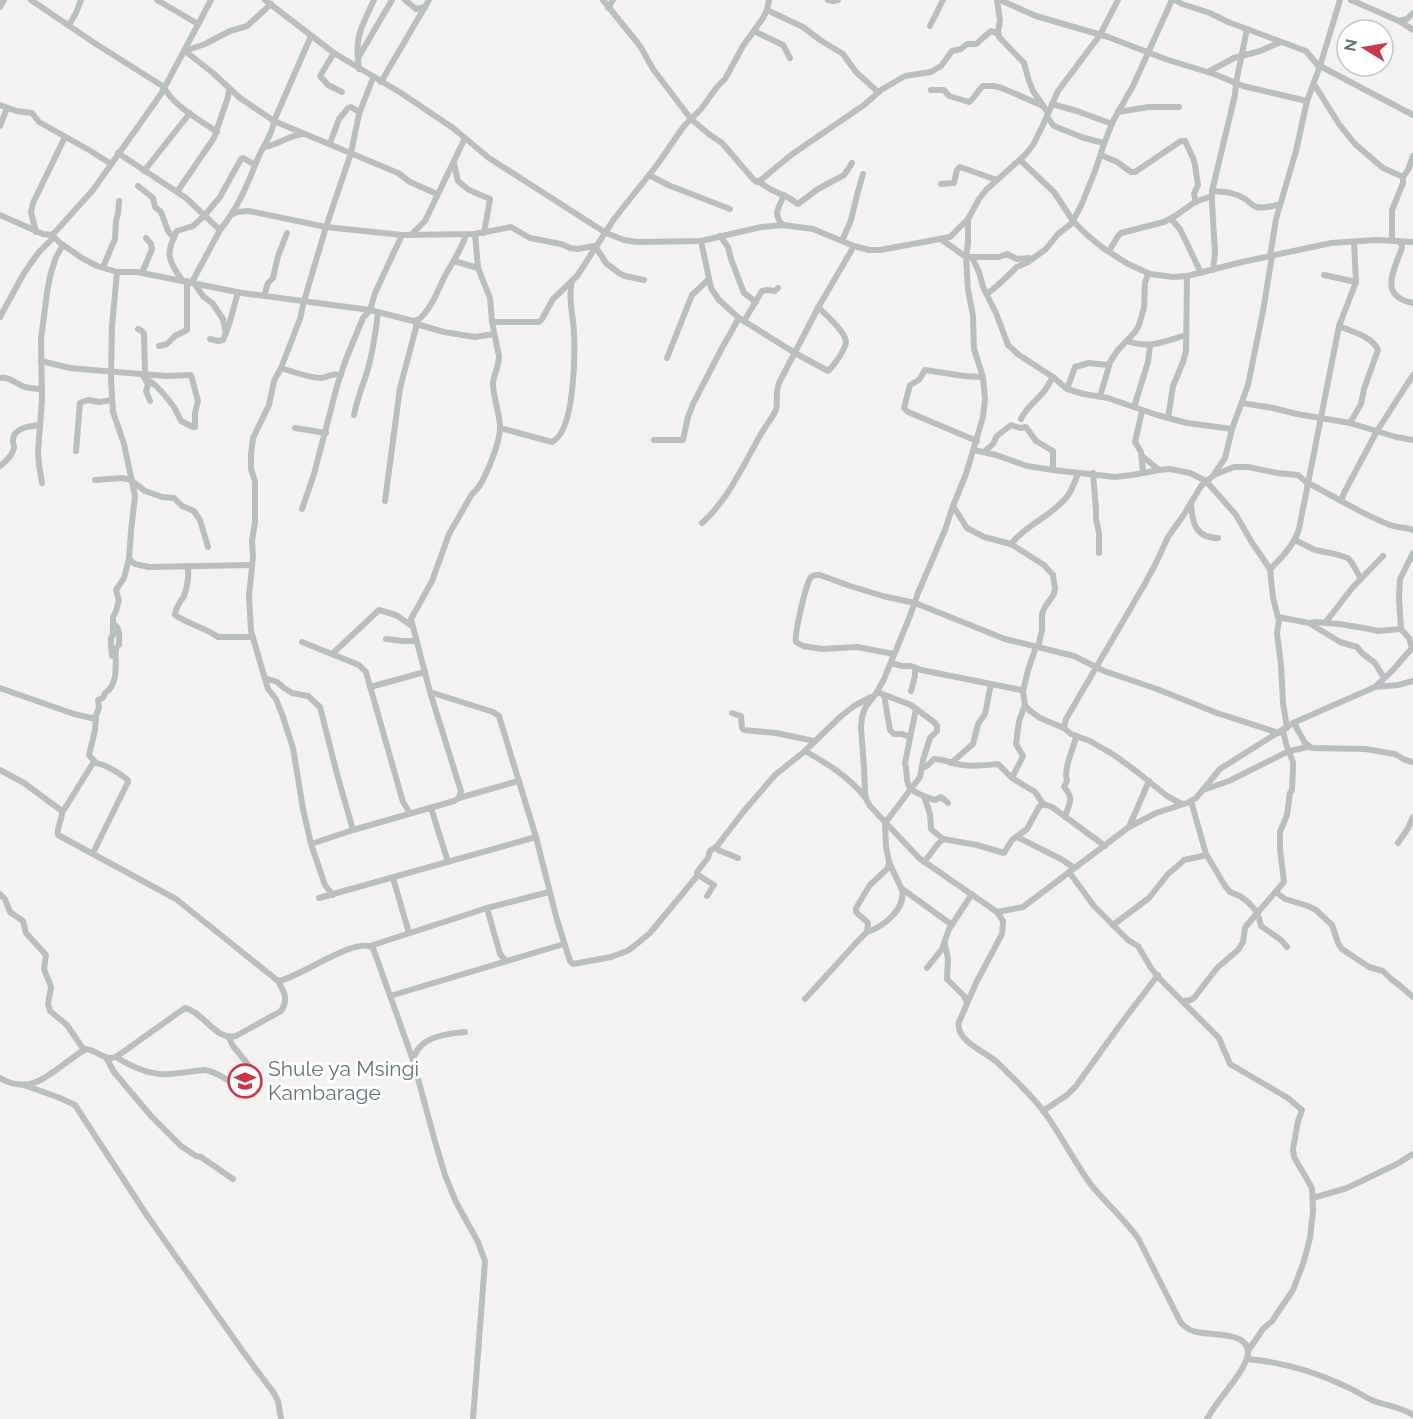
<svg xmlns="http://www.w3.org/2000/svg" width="1413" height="1419" font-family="Raleway,sans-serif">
  <rect width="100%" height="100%" fill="#f3f2f0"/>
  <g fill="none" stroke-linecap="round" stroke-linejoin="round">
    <g stroke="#b9bfc0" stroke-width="6">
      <path d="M31 0 96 44 164 87C173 106 200 120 217 132"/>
      <polyline points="157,0 198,24"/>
      <polyline points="265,0 334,53 401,93 453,128 489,158 606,233 624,240 637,242 701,241 761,227 783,225 813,229 854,246 869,250 880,250 950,237 968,219 979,199 986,190 1025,155 1033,145 1043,125 1058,91 1100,35 1118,0"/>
      <polyline points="405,0 416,9 425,7"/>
      <polyline points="603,0 640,46 653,69 691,119 710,135 722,143 753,179 757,182 761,180 791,155 864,105 881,90 905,76 931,72 941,66 952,51 961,49 967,44 976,44 991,31 998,34"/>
      <polyline points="828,0 833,1 838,0"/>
      <polyline points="997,0 1000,21 998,31 999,37 1024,63 1029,81 1033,91 1048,113"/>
      <polyline points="1000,0 1036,16 1108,37 1168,60 1214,74 1243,86 1307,101"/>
      <polyline points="1175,0 1182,4 1210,13 1228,22 1306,51 1316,63 1319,68"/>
      <polyline points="1351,0 1399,21 1407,19 1413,13"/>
      <polyline points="0,7 4,0"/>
      <polyline points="608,8 613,0"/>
      <polyline points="767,10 803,27 820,40 843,54 856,72 878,92"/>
      <polyline points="1399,21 1413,30"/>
      <polyline points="69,25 76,13 81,0"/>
      <polyline points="930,26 943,0"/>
      <polyline points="754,31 783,45 790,58"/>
      <polyline points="185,51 213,73 240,98 274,121 398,173 410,182 437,194"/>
      <polyline points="185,51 205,44 230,31 247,26 271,4"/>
      <polyline points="334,53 320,76 328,85 342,92"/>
      <polyline points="358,58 392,0"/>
      <polyline points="1320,66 1413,115"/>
      <path d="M359 69C354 37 361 28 374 0"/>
      <polyline points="1208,72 1234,58 1260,51 1281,42"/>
      <polyline points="381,82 429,0"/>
      <polyline points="1314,84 1339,124 1355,144 1383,168 1403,177 1403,183 1392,210 1392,240"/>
      <path d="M931 90H944L949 96 969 102C975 98 977 91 983 86H994L1002 88 1043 106"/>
      <polyline points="1052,104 1077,111 1112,124"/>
      <polyline points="0,105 16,111 32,113 39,122 89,150 111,164"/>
      <polyline points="1118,112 1149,107 1179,107"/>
      <polyline points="1047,117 1054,126 1084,138 1104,143"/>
      <polyline points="0,126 7,108"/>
      <polyline points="330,143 339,119 348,108 351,107 359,112"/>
      <path d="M264 147C279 145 290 134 305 134"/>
      <polyline points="118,153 186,198 220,230"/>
      <polyline points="1101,155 1117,162 1131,172 1135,172 1181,141 1185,141 1193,158 1195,165 1198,185 1194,194 1196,202"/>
      <polyline points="1020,160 1054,192 1073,221 1086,234 1103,248 1128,264 1150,274 1173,277 1187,276 1242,262 1331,243 1376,240 1413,242"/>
      <polyline points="454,164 458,181 469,190 490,199 484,233"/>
      <polyline points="144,171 190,113"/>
      <polyline points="649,175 668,185 730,209"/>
      <polyline points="1403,177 1408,170 1413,156"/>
      <polyline points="759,182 770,189 789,198 798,204 818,189 844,175 852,163"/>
      <polyline points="941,184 954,183 957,170 960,167 997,180"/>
      <polyline points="138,186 153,198 155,207 161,212 168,231 174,238"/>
      <path d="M1212 191C1224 192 1235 192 1245 199 1249 201 1252 206 1257 207 1264 209 1273 206 1280 204"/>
      <polyline points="177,192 214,138 228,97 229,89"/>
      <path d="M232 213C245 194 250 176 259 156 264 144 273 134 274 121L311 36"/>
      <polyline points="0,215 43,234 52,235 57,230 93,190 161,94 211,0"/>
      <path d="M968 219V243L966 257 968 290 973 316 974 349 983 377 985 399 983 417 966 474 953 506 945 530 918 593 910 616 884 679 877 692 865 708 862 717 861 727 864 767 865 791 866 799 870 806 919 858 997 912 1003 921 1002 934 976 983 959 1022C955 1041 986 1052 998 1063 1014 1079 1031 1094 1045 1113 1062 1137 1075 1163 1092 1186 1107 1204 1124 1219 1138 1238L1181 1323C1186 1328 1190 1331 1197 1332 1214 1336 1258 1331 1246 1361 1237 1382 1218 1398 1207 1419"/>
      <polyline points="1171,219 1180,229 1201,273"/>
      <path d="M783 225C772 214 779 208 784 195"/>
      <polyline points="36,232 31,212 33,203 65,137"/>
      <path d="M52 235 60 243 82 258 97 266 117 272H137L242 293 370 310 413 321C419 320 421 318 425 313 434 303 438 289 445 276 452 262 462 250 466 234"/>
      <polyline points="411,235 425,221 465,138"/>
      <polyline points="720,236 728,247 731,259 744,293 756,302"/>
      <polyline points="942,240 966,257 999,257 1007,254 1017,259 1029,258"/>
      <polyline points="842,241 851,220 857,195 863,174"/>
      <path d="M1398 241 1402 245V248C1394 270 1378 296 1413 303"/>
      <polyline points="1109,251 1118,236 1121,233 1164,222 1175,216 1195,202 1212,196"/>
      <polyline points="972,257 979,272 983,287 996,313 1008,345 1019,355 1053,377 1067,389 1084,394 1108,398 1157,415 1187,423 1232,429"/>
      <polyline points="1270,257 1276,219 1296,151 1307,101 1320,66 1340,0"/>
      <polyline points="454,261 478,268"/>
      <polyline points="103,267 115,239 116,221 118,214 119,201"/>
      <polyline points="1213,270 1215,253 1212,202 1212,191 1235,95 1236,83 1247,29"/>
      <polyline points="117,272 112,326 111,378 113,412 124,444 135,496 131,531 129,559 135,564 149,567 252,565"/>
      <polyline points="142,273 152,249 151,244 146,238"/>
      <polyline points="1324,275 1356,282"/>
      <path d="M182 280C168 261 165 253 177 231L193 226 204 216 220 197 241 159 243 158 255 165"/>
      <polyline points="192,282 220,230 231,215 237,212 249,211 326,227 402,235 475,234 511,227 530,238 561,244 570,248 577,249 595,246 606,263 619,273 625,276 644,280"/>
      <polyline points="194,283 203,296 213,304 223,319 226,333"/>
      <polyline points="987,294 998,285 1017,267 1028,262 1046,249 1058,234 1071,224 1081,206 1095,171 1104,144 1113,121 1133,86 1172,0"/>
      <polyline points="264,296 268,283 273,278 278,256 287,233"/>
      <polyline points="0,317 24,273 39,252 54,237"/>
      <path d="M739 318 795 353 828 371C833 367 836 361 840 356 842 352 846 346 846 342 846 332 825 314 818 307"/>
      <polyline points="744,321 762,291 767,290 775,291 778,288"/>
      <polyline points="492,322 539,322 542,319 553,299 577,276 614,219 657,165 684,126 701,109 717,87 725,79 743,46 763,18 767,10 769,0"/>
      <polyline points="416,324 444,332 475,337 494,334"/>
      <path d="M1339 326C1352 332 1372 336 1378 350L1364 389 1361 404 1350 423"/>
      <polyline points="138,329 142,331 144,334 145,374"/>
      <polyline points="210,339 218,341 223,340 229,325 238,292"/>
      <path d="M1127 341C1150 349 1163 342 1186 335"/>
      <polyline points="159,346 167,344 175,336 187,330 187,281"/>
      <polyline points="667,358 692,295 708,280"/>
      <polyline points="41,361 70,368 92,370 166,376 191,375 198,401 195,413 195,427 193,427 181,421 174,407 162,392 156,386 144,377"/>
      <path d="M281 368C290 371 312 378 321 378 330 377 329 373 341 375"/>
      <path d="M0 378C9 376 16 384 25 387 30 388 36 389 42 389"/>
      <polyline points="145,379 148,385 146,391 150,401"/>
      <polyline points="1067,389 1075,367 1089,363 1108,365 1118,350 1135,332 1139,325 1144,308 1145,283 1148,274"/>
      <polyline points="1100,396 1110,363"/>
      <polyline points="1242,403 1273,408 1297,414 1350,423 1396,437 1413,440"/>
      <polyline points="1134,407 1148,362 1150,345"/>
      <polyline points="1142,411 1135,442 1141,452 1143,472"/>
      <path d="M354 415C357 399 363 385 368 369 373 350 376 331 378 312"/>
      <polyline points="1168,418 1173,386 1183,362 1186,351 1187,276"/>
      <path d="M1021 419C1027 406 1036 402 1045 390 1048 386 1050 381 1053 377"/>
      <polyline points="295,428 326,433"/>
      <path d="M500 428 552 442C575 431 575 355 574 332 573 314 568 298 572 281"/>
      <polyline points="654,440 683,440 688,417 693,404 722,348 739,318 719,300 711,288 701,241"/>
      <polyline points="977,441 908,412 904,408 910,385 919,380 925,370 964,376 983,377"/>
      <polyline points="974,450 996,455 1027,466 1053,470 1115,477 1132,475 1159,470 1170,469 1190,473 1206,481 1236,515 1251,541 1270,569 1273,598 1279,621 1277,633 1281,665 1283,703 1287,728"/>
      <polyline points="76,451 80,403 88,400 99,402 112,400"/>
      <polyline points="984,452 993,444 997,436 1011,425 1020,428 1026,427 1036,441 1053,451 1053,470"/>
      <polyline points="1142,456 1159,470"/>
      <path d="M0 466C5 462 11 457 13 451 16 444 13 448 13 441 12 428 30 426 40 425"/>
      <polyline points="1093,473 1096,509 1096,519 1099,533 1099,553"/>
      <path d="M1214 475 1234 467H1248L1277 473 1298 475 1306 482C1334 496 1361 514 1390 525 1398 528 1405 527 1413 530"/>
      <polyline points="95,480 122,478 132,480"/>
      <polyline points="133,482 145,491 162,497 174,498 182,506 194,511 200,520 208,547"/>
      <polyline points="42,483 39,465 38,452 42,400 41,339 47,293 50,276 56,257 63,245"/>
      <polyline points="385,501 400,388 418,320"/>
      <polyline points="1341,501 1344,493 1377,431 1413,375"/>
      <path d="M1191 503C1192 522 1195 538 1218 538"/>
      <polyline points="953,506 967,528 984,537 1011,544 1044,565 1053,575 1055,588 1054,594 1045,607 1042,614 1042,630 1038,647"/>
      <polyline points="302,509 314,474 337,386 346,359 363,318 370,310 375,293 402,235"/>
      <path d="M702 523C729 499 743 465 761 434 765 427 773 417 776 410 778 404 775 393 779 383L819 306 854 246"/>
      <polyline points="1295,540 1315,550 1335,554 1348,558 1352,563 1361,579"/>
      <path d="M1011 544C1026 525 1050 517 1066 498 1072 491 1075 482 1078 473"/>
      <path d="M185 566 188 569C189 578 187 587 184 596 180 603 175 607 175 615 188 624 206 628 218 637H252"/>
      <path d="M1270 569C1282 558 1294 545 1299 529L1339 326 1356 282 1354 242"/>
      <polyline points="1278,617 1309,623 1340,642 1357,647 1362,653 1375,663 1384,678"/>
      <polyline points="1310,623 1315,622 1339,624 1364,628 1378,631 1401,629"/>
      <polyline points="1325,623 1353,587 1383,556"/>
      <polyline points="386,639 403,641 416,641"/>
      <polyline points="302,642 359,665 366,672 403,802 410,813"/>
      <polyline points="1412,648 1409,638 1401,629 1399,598 1400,579 1413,553"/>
      <polyline points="332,654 379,610 396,615 412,626"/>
      <path d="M894 654 857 647 822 649 803 646 796 642C794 635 806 583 811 577 814 574 816 575 820 575L850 586 883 596 915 603 1005 639 1074 656 1104 671 1157 689 1217 713 1279 733"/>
      <polyline points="112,656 111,644 111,638 113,635 113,617 116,611 119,600 116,590 124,578 129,559"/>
      <polyline points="891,663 902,666 911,666 921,670 1021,690 1023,691 1025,705 1029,710 1040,718 1064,728 1071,734 1090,741 1114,755 1136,771 1167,796 1182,804"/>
      <polyline points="265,678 277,682 284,688 292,693 308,696 320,707 337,774 353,830"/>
      <polyline points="370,687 425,672"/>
      <polyline points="1375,687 1392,671 1413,647"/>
      <polyline points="0,688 74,714 96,719"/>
      <polyline points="911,691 915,676 915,668"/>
      <polyline points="1023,691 1028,670 1036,647"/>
      <polyline points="430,692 493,712 499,716 536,837 557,920 570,961 573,964 611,957 627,951 633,947 650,933 698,875"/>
      <polyline points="884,695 890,730 894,734 902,734 910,737"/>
      <path d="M916 709 905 763C907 769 906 779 908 784 912 793 926 797 935 800L941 797 948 803"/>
      <polyline points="732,713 741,716 742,728 744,730 776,733 814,741"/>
      <polyline points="1294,723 1305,743 1312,748 1365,749 1395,754 1405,760 1413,762"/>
      <polyline points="1064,728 1066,719 1143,587 1156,563 1168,537 1185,513 1201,486 1213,476 1225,458 1232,429 1248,385 1263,311 1272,256"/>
      <path d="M805 751C828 764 849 777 866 798"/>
      <path d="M96 763 89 755 95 730 96 715 99 708 98 700 100 699 103 698 105 693C119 685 115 663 116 648L119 645C119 636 121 628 113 624"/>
      <polyline points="951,763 973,744 978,724 985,714 991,684"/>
      <path d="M922 768 927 766 934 759C944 759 953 764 963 765 975 767 987 765 998 764L1012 778 1035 792 1043 804"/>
      <path d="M0 770 24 783 62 811C63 819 56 827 58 835L176 899 278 981C298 979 356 935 373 948L413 1060 434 1138 445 1175 456 1202 478 1242 485 1261 473 1419"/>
      <polyline points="1012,778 1023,756 1016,744 1019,721 1025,705"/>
      <polyline points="1203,790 1229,781 1289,751 1308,747"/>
      <polyline points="924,796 930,814 931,829 943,839"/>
      <polyline points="459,798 518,781"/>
      <polyline points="1191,801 1206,854 1225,886 1230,892 1240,896 1248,902 1258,913"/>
      <polyline points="431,808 448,862"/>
      <path d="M62 813 93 763C105 763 119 773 128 780V782L93 853"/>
      <path d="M1065 817C1069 803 1075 799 1064 787L1067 781C1063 769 1073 750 1076 737"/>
      <polyline points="1129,827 1149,781"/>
      <polyline points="1017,837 1061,859 1074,868"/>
      <polyline points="1398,843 1408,828 1413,817"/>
      <path d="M311 844 353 830 454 801 459 798 461 791 460 788 430 692 411 619 432 581 449 534 472 494C484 486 501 440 500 425 499 412 493 396 493 383 494 374 499 366 499 356L492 322 490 298 478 268 475 234"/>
      <polyline points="738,858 718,850 717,846 744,811 775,775 805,751 840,717 854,706 871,697"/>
      <polyline points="889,862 901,888 952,925"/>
      <polyline points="924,862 938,844 943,839 977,845 1004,853 1012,840 1027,829 1039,807 1043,804 1052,807 1105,846"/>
      <polyline points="1069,872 1094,906 1128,940 1138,946 1151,968 1159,978 1219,1038 1230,1064 1288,1098 1302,1110 1298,1121 1293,1149 1294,1157 1312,1188 1313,1211 1310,1238 1303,1264 1293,1290 1272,1321 1263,1329 1248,1351"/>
      <polyline points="393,878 409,933"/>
      <polyline points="1276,892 1285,899 1308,906 1316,910 1332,925 1338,943 1342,949 1369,967 1383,971 1391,979 1398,984 1413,997"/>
      <polyline points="0,894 5,899 10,912 23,921 26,933 46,955 44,969 51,987 48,1004 50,1011 67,1025 84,1050"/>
      <polyline points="333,895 325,885 311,844 303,809 293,748 283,717 276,699 268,689 251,631 249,596 253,557 252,541 255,522 255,481 251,469 251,455 253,438 269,405 274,381 281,368 300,319 304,301 326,227 351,153 359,114 373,78"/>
      <polyline points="707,896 714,885 698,875 697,872 708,858 710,851 717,846"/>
      <polyline points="319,898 536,837"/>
      <polyline points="487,908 500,954 506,961"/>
      <polyline points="997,912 1023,907 1129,827 1156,813 1187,803 1196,798 1220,769 1293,723 1375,687 1398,685 1413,681"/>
      <polyline points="1256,914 1259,918 1261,926 1281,940 1287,947"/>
      <polyline points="1113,925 1149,898 1168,874 1181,863 1184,860 1207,855"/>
      <path d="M867 932C883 927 906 909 902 890"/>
      <polyline points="945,944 948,959 947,979 964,996 967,1003"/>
      <polyline points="370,946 487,908 549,892"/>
      <polyline points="927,968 942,949 949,929 972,894"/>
      <polyline points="390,996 564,944"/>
      <polyline points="805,999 857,942 867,932 868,923 856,912 856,908 870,885 888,868 889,862 886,846 885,823 920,777 923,760 930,738 937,731 937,726 935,723 911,705 877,692"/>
      <polyline points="1184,1001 1191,1000 1194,998 1217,968 1238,950 1243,942 1245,928 1247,925 1284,882 1280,849 1280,832 1287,815 1290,793 1292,790 1293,768 1293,762 1286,744 1283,730"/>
      <path d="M116 1057C132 1067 151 1076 170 1074 182 1073 193 1071 204 1070 218 1071 228 1083 241 1086L248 1082 255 1073 233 1046 229 1038"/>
      <polyline points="107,1059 114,1072 151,1116 181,1146 196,1156 201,1157 233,1179"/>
      <path d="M413 1059C415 1054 417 1049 421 1046 430 1036 453 1033 465 1032"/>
      <path d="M0 1078C36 1099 57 1065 86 1049 99 1051 103 1061 116 1057L185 1008C204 1012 215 1041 236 1036L281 1011C289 1000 284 991 278 981"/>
      <polyline points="24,1085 60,1098 75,1105 148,1217 244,1353 273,1392 278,1401 281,1419"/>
      <polyline points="1043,1111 1067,1095 1076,1086 1120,1025 1158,975"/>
      <polyline points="1313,1198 1347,1188 1397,1164 1413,1154"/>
      <path d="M1247 1359C1281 1362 1314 1371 1345 1386 1355 1390 1364 1397 1374 1401 1388 1406 1401 1407 1413 1415"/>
    </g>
  </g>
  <defs>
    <symbol id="school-ring" viewBox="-11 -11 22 22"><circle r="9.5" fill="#fff" stroke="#ca394b" stroke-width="1.5"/><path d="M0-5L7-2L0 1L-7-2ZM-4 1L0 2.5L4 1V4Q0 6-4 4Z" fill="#ca394b"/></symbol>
  </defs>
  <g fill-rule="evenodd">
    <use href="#school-ring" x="226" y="1062" width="38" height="38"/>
  </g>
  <g text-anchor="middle" stroke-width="6" stroke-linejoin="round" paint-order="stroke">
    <g font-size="21" fill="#627678" stroke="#fff" text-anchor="start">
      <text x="268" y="1076">Shule ya Msingi<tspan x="268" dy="24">Kambarage</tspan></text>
    </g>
  </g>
  <g transform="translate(1365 48) rotate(281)"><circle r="28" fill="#ffffff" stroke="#c0c8c9" stroke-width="1.5"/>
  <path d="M0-4.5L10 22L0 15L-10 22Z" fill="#ca394b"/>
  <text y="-9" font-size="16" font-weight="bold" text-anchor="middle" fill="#627678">N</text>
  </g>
</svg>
